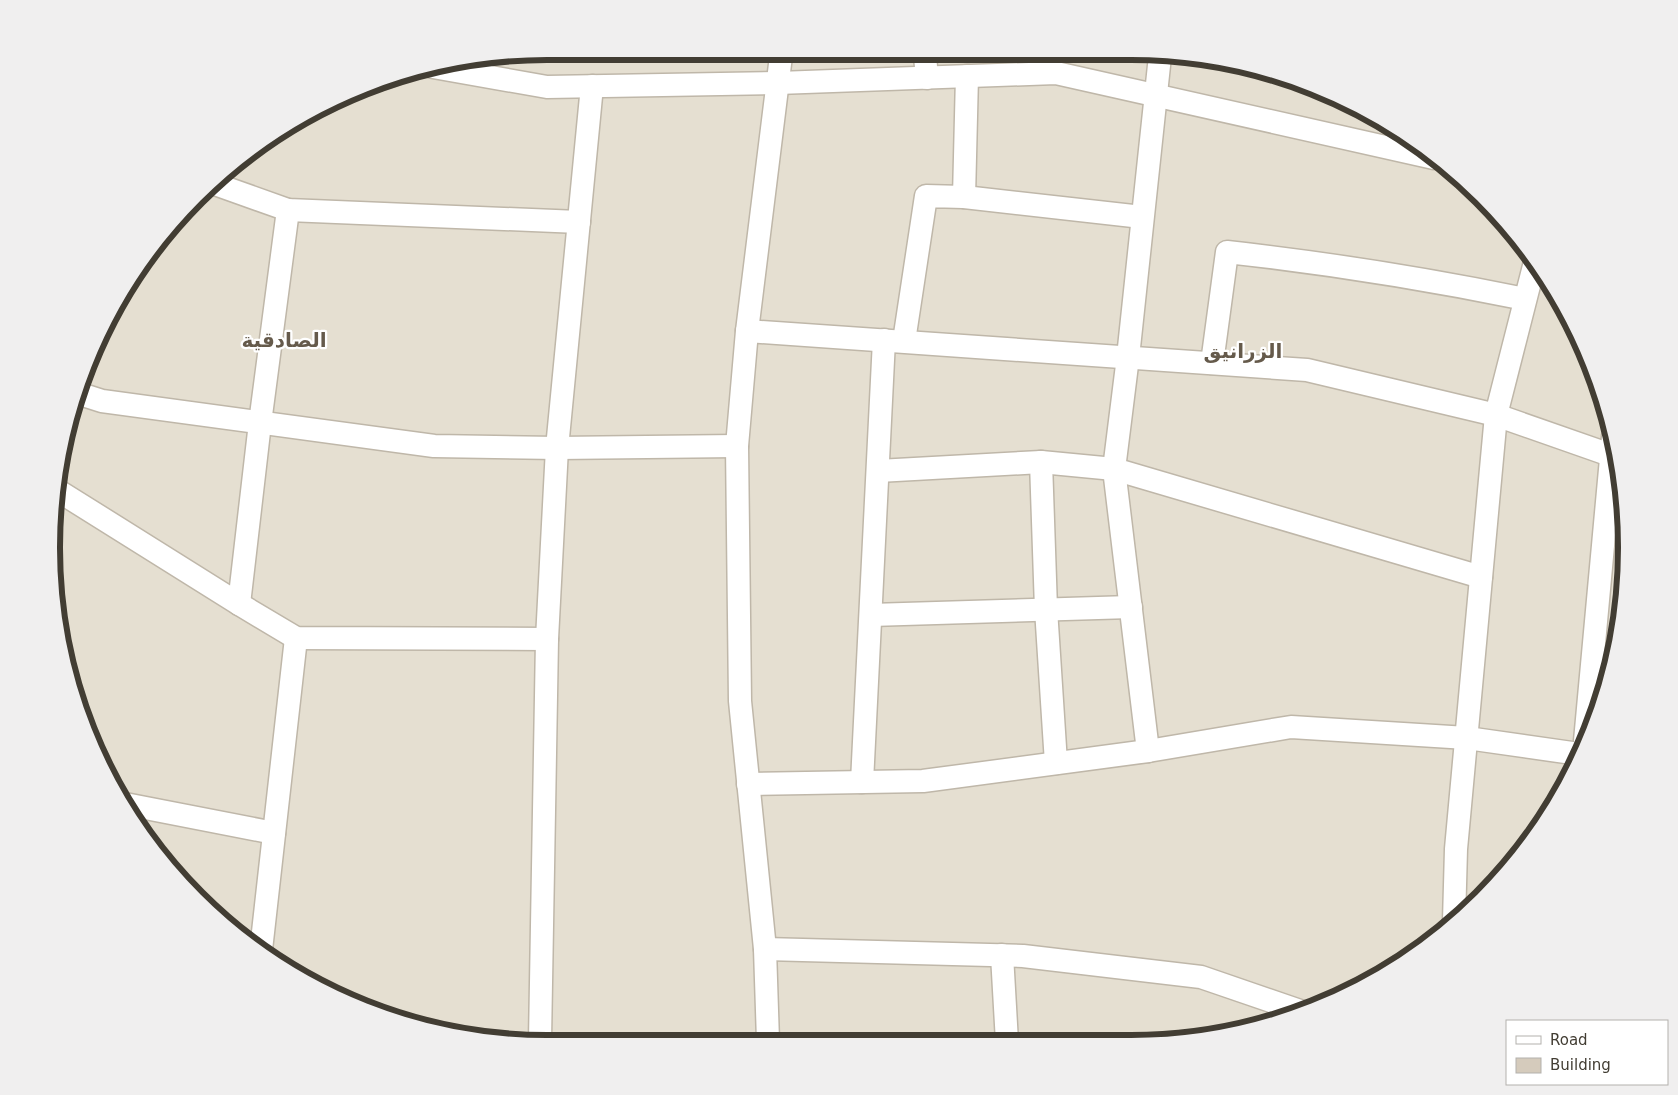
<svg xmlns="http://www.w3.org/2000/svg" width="1678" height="1095" font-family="'DejaVu Sans','Noto Naskh Arabic',sans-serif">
  <defs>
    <filter id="shadow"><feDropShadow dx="4.5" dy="-4.5" stdDeviation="2.5" flood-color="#0004"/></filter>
  </defs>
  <rect width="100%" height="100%" fill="#f1ede3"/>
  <polygon fill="#e5dfd1" points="482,56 1196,56 1290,77 1350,102 1457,174 1524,245 1575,328 1610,419 1626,515 1623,612 1600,707 1560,795 1504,874 1433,941 1350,992 1259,1027 1163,1043 483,1040 357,1006 299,977 221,921 135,823 89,738 68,676 55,612 52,515 78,388 118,300 154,245 220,175 272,135 388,77"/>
  <polygon fill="#d5cbbc" filter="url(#shadow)" points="1313,87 1350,102 1355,106 1311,95"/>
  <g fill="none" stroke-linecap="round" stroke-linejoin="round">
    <defs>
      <g id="minor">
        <polyline points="925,56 927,78"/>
        <polyline points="433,67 547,87 778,83 1056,73 1434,158"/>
        <polyline points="212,183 288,210 579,222"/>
        <polyline points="964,197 1142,217"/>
        <polyline points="747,331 1307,370 1496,415 1616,457"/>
        <polyline points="904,341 926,196 964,197 967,76"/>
        <path d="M1212 363 1227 252C1327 263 1427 279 1525 299"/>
        <polyline points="77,393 102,401 434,446 557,448 737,446"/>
        <polyline points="1041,462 1046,609 1056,763"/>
        <polyline points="878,471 1041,462 1114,469 1481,577"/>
        <polyline points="57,490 239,604 296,638 547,639"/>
        <polyline points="239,604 260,423 288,210"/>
        <polyline points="871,615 1131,607"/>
        <polyline points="1585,741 1613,437"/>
        <polyline points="1148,751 1114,469 1128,357 1160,56"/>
        <polyline points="862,782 884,340"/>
        <polyline points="748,784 923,781 1148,751 1291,727 1467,738 1579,754"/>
        <polyline points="125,804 274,833"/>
        <polyline points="1454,921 1456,849 1496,415 1535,262"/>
        <polyline points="765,949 1023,956 1201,977 1300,1011"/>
        <polyline points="261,950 296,638"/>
        <polyline points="1002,955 1007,1042"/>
        <polyline points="540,1040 547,639 557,448 592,86"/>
        <polyline points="768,1041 765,949 740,701 737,446 747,331 781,56"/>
      </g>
    </defs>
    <use href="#minor" stroke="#bfb7a9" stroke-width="25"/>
    <use href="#minor" stroke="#fff" stroke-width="22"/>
  </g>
  <g text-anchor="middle" stroke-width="4.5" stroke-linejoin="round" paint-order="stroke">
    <g font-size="20" font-weight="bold" fill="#655a4b" stroke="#fff">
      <text x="284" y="347">الصادقية</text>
      <text x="1243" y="358">الزرانيق</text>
    </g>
  </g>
  <path d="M0 0H1678V1095H0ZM547 60H1131A487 487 0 0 1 1618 547V548A487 487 0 0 1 1131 1035H547A487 487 0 0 1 60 548V547A487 487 0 0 1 547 60Z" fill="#f0efef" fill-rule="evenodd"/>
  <path fill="none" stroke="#423d33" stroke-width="6" d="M547 60H1131A487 487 0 0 1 1618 547V548A487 487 0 0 1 1131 1035H547A487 487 0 0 1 60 548V547A487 487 0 0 1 547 60Z"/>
  <rect x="1506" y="1020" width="162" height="65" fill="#ffffff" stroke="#b3b1ad"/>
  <rect x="1516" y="1036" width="25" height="8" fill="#ffffff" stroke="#b3b1ad"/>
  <text x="1550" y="1045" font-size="15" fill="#423d33">Road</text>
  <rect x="1516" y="1058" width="25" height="15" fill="#d5cbbc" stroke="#b3b1ad"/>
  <text x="1550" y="1070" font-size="15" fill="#423d33">Building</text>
</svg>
